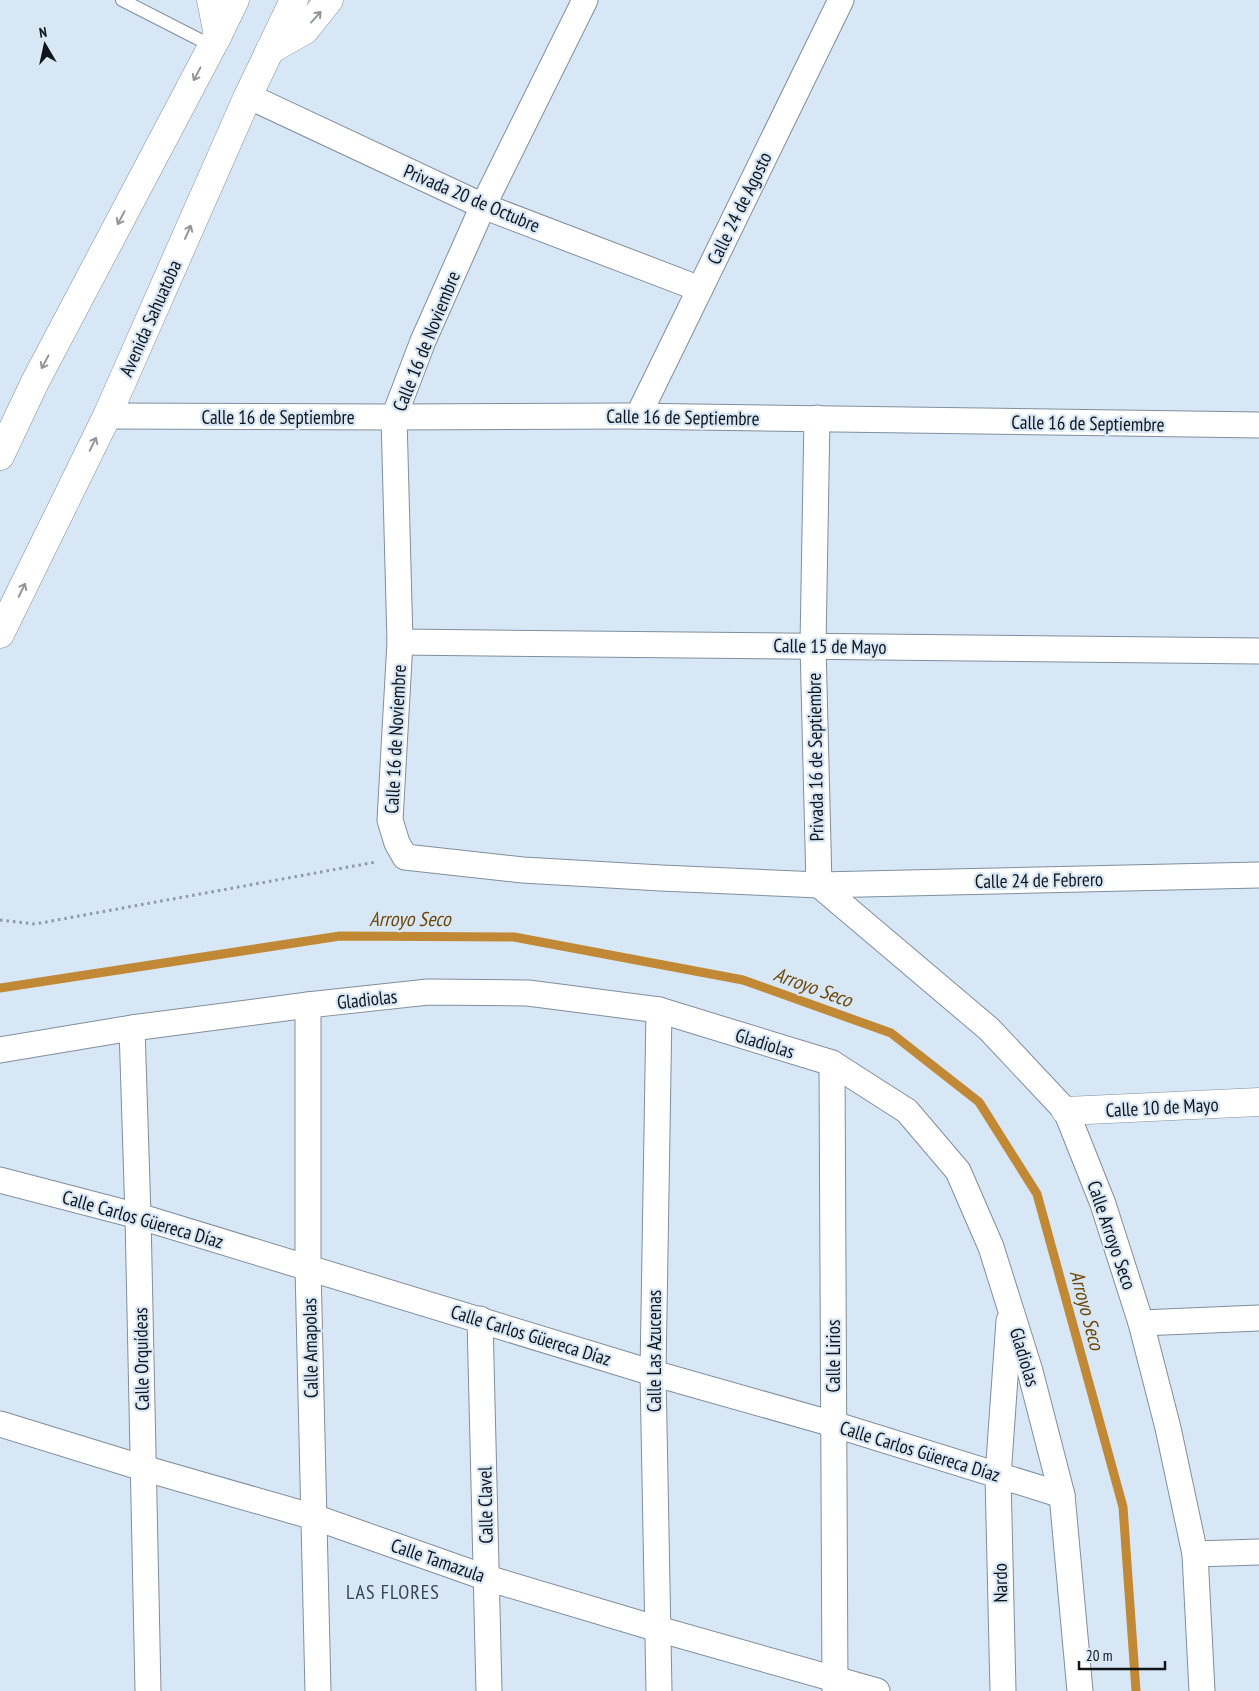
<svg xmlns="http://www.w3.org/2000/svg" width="1259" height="1691" font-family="'PT Sans Narrow',sans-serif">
  <rect width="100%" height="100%" fill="#d8e7f6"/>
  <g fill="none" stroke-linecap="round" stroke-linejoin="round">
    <polyline stroke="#c18835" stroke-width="9" points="0,988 340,936 514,937 743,980 891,1033 979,1102 1037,1194 1123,1507 1136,1691"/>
    <defs>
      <polyline id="lane" points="122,0 212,46"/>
      <g id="street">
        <polyline points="585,0 483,206 423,341 394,417 400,642 390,820 397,843 405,857 523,870 661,878 819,885 1259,875"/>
        <polyline points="248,96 483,206 700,289"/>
        <polyline points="107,416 394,417 627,416 1259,425"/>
        <polyline points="638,416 841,0"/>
        <polyline points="817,418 813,645 819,885"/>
        <polyline points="400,642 1259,651"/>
        <polyline points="819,885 989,1029 1066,1111 1103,1204 1141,1323 1168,1428 1195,1554 1202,1691"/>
        <polyline points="308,1005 308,1268 318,1691"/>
        <polyline points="132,1028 138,1216 148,1691"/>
        <polyline points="0,1050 132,1028 308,1005 428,992 528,993 659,1010 832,1063 907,1111 958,1171 991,1247 1030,1371 1062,1495 1080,1691"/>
        <polyline points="832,1063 835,1691"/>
        <polyline points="0,1180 138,1216 653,1373 833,1424 1062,1495"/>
        <polyline points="480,1319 489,1691"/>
        <polyline points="1141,1323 1259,1318"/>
        <polyline points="0,1424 143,1468 314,1517 487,1578 658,1629 877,1691"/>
        <polyline points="1195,1554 1259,1552"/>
        <polyline points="659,1691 653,1373 659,1010"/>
        <polyline points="1003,1691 998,1476 1009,1321"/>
      </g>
      <g id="secondary">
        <polyline points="211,0 218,35"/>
        <polyline points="270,50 305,30 329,0"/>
        <polyline points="1066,1111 1259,1102"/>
      </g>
      <g id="primary">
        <polyline points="0,456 35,382 218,35 235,0"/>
        <polyline points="0,634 107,416 248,96 294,0"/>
      </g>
    </defs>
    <use href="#lane" stroke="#818e9c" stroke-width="14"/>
    <use href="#street" stroke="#818e9c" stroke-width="27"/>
    <use href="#secondary" stroke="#818e9c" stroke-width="29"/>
    <use href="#primary" stroke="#818e9c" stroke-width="29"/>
    <polyline stroke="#8e99a4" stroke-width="3" stroke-dasharray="2.5 4" stroke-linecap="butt" points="0,920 35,924 376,862"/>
    <use href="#lane" stroke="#fff" stroke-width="12"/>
    <use href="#street" stroke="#fff" stroke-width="25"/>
    <use href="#secondary" stroke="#fff" stroke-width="28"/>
    <use href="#primary" stroke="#fff" stroke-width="28"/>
  </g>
  <defs><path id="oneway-shaft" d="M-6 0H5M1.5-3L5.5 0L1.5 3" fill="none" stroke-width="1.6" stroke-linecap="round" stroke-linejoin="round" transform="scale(1.25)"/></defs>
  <g stroke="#939698">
    <use href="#oneway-shaft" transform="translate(316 17) rotate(-48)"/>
    <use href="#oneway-shaft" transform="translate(197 74) rotate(118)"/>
    <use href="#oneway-shaft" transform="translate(121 218) rotate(118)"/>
    <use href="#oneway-shaft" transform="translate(188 232) rotate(-66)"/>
    <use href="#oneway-shaft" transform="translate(45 362) rotate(118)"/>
    <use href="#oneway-shaft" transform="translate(93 444) rotate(-64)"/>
    <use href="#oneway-shaft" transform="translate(22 590) rotate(-64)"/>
  </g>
  <g text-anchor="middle" stroke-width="4.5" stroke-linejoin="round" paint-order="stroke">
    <g font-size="19" fill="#10151a" stroke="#d8e7f6">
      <text transform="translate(472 198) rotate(23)" y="7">Privada 20 de Octubre</text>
      <text transform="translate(739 208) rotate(-64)" y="7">Calle 24 de Agosto</text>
      <text transform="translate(150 318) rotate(-66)" y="7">Avenida Sahuatoba</text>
      <text transform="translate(426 341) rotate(-68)" y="7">Calle 16 de Noviembre</text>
      <text x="278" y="424">Calle 16 de Septiembre</text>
      <text transform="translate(683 417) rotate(1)" y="7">Calle 16 de Septiembre</text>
      <text transform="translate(1088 423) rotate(1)" y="7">Calle 16 de Septiembre</text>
      <text transform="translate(830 646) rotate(1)" y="7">Calle 15 de Mayo</text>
      <text transform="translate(395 739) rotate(-87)" y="7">Calle 16 de Noviembre</text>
      <text transform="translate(815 757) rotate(-91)" y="7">Privada 16 de Septiembre</text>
      <text transform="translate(1039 880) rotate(-1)" y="7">Calle 24 de Febrero</text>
      <text transform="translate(367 999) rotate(-6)" y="7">Gladiolas</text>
      <text transform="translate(765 1043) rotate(17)" y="7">Gladiolas</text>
      <text transform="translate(1162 1107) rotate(-3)" y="7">Calle 10 de Mayo</text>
      <text transform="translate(143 1219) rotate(16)" y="7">Calle Carlos Güereca Díaz</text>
      <text transform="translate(1112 1235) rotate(71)" y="7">Calle Arroyo Seco</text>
      <text transform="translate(531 1335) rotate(17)" y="7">Calle Carlos Güereca Díaz</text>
      <text transform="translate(310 1348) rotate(-91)" y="7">Calle Amapolas</text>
      <text transform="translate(654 1351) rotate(-90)" y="7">Calle Las Azucenas</text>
      <text transform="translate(833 1356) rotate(-90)" y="7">Calle Lirios</text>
      <text transform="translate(1025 1357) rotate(73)" y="7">Gladiolas</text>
      <text transform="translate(141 1359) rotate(-91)" y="7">Calle Orquídeas</text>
      <text transform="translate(920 1451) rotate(17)" y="7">Calle Carlos Güereca Díaz</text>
      <text transform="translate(485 1505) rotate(-91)" y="7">Calle Clavel</text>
      <text transform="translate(438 1560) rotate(19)" y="7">Calle Tamazula</text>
      <text transform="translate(1000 1583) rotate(-91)" y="7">Nardo</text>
    </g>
    <g font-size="20" font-style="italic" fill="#6e4706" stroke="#d8e7f6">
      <text x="410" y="926">Arroyo Seco</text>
      <text transform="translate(813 987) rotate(20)" y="7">Arroyo Seco</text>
      <text transform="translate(1087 1310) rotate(75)" y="7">Arroyo Seco</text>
    </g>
    <g font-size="20" letter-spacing="1" fill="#394451" stroke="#d8e7f6">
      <text x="393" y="1599">LAS FLORES</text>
    </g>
  </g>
  <g transform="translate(45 45) rotate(351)" stroke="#d8e7f6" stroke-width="4" paint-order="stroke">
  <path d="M0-4L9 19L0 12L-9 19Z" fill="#10151a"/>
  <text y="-8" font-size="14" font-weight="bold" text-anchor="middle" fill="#10151a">N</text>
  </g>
  <path d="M1079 1661v8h86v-8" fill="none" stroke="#10151a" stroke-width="2.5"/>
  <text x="1086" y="1661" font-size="15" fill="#10151a" stroke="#d8e7f6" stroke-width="4" paint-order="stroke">20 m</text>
</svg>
